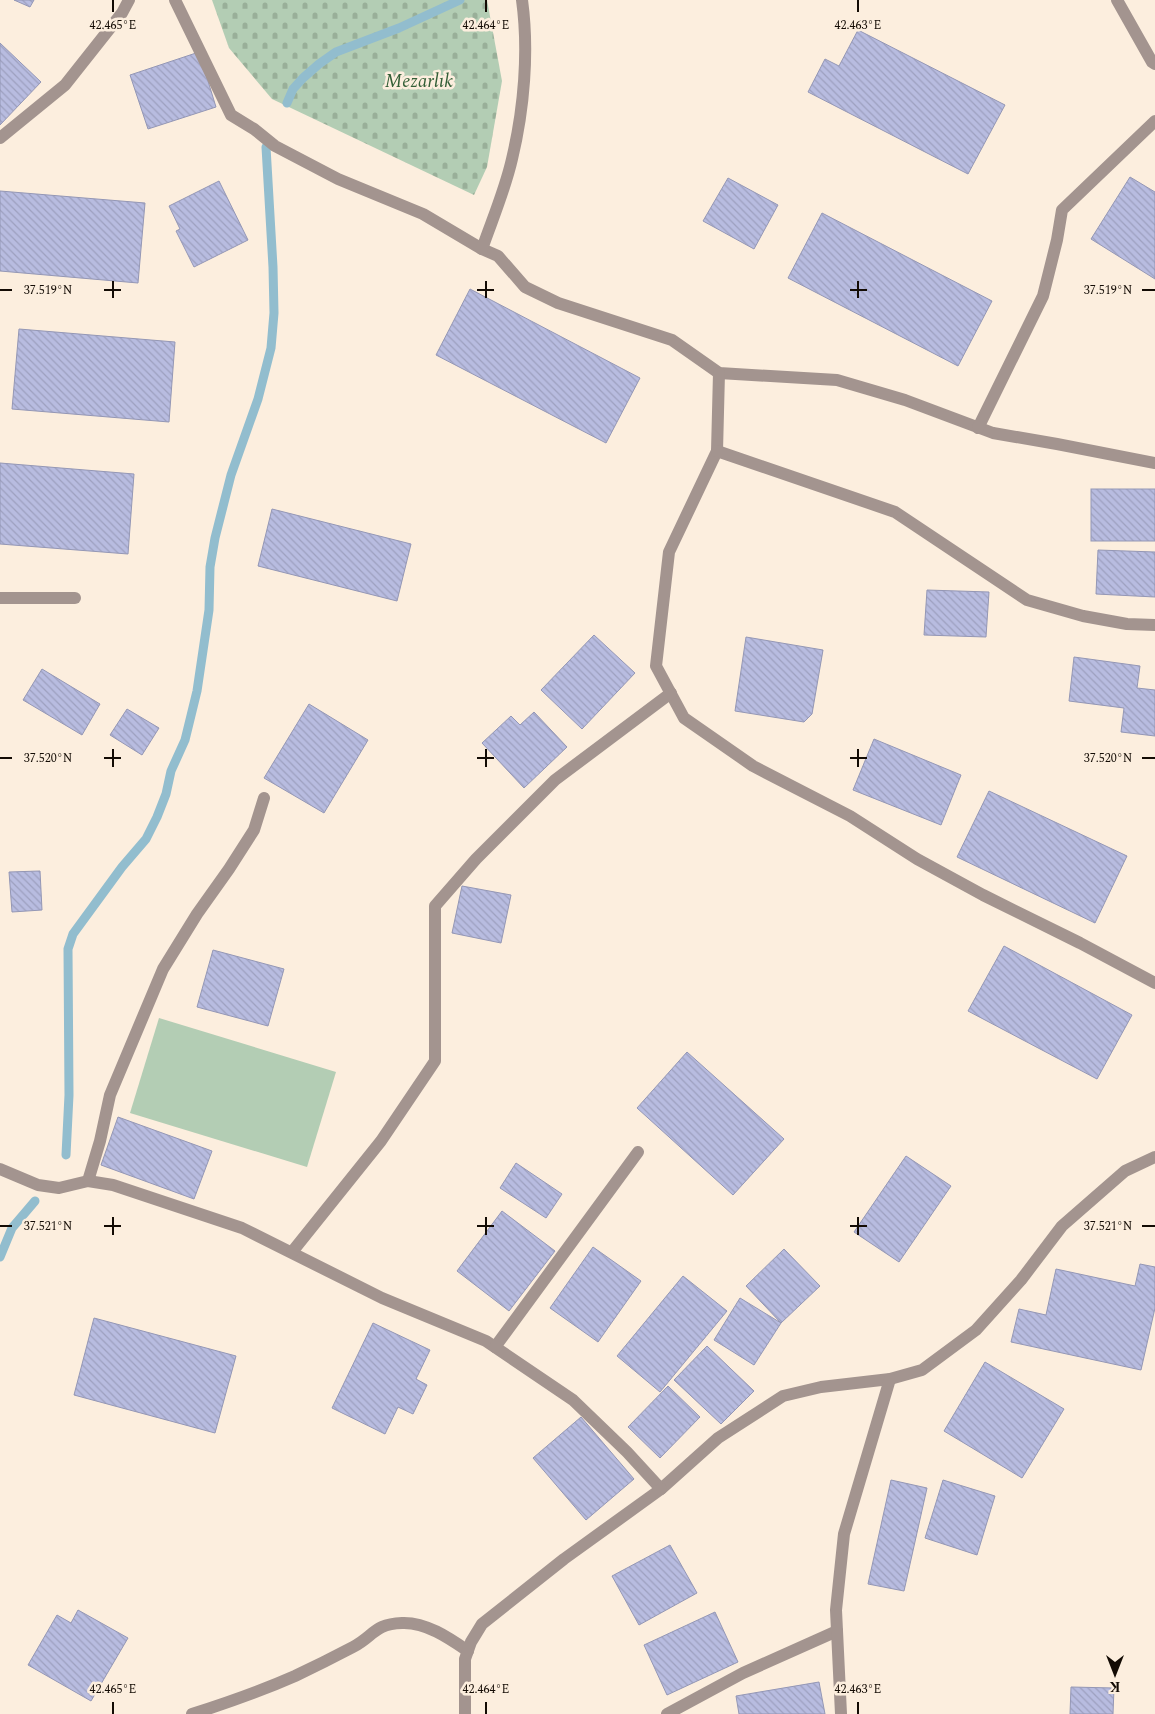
<svg xmlns="http://www.w3.org/2000/svg" width="1155" height="1714" font-family="Spectral,serif">
  <defs>
    <pattern id="cemetery-stones" width="16" height="16" patternUnits="userSpaceOnUse" patternTransform="scale(1.25)"><rect width="16" height="16" fill="#b3cdb4"/><path d="M2 7V4a2 2 0 0 1 4 0v3zM10 15v-3a2 2 0 0 1 4 0v3z" fill="#99af99"/></pattern>
    <pattern id="building-back-hatch" width="6" height="6" patternUnits="userSpaceOnUse" patternTransform="scale(1.25)"><rect width="6" height="6" fill="#b8bce0"/><path d="M-1 5l2 2M0 0l6 6M5-1l2 2" fill="none" stroke="#9da0bf"/></pattern>
  </defs>
  <rect width="100%" height="100%" fill="#fceede"/>
  <polygon fill="url(#cemetery-stones)" points="212,0 487,0 502,81 487,167 474,195 272,99 229,48"/>
  <polygon fill="#b3cdb4" points="159,1018 336,1072 307,1167 130,1113"/>
  <g fill="none" stroke-linecap="round" stroke-linejoin="round">
    <g stroke="#92bdce" stroke-width="9">
      <polyline points="287,103 293,89 303,78 319,64 336,52 399,28 460,0"/>
      <polyline points="66,1155 69,1095 68,949 73,934 122,867 146,839 157,817 166,794 171,771 185,740 197,691 209,610 210,567 215,538 231,475 258,399 271,348 274,313 273,267 266,147"/>
      <polyline points="0,1257 12,1228 35,1201"/>
    </g>
  </g>
  <g fill="url(#building-back-hatch)" stroke="#9497b5">
    <polygon points="14,0 34,0 30,7"/>
    <polygon points="858,30 1005,105 968,174 808,92 825,59 839,66"/>
    <polygon points="0,43 41,82 0,125"/>
    <polygon points="199,52 216,107 148,129 130,75"/>
    <polygon points="1130,177 1155,192 1155,279 1091,239"/>
    <polygon points="728,178 778,205 754,249 703,221"/>
    <polygon points="219,181 248,240 194,267 176,231 180,229 169,206"/>
    <polygon points="0,191 145,203 138,283 0,271"/>
    <polygon points="822,213 992,301 958,366 788,278"/>
    <polygon points="470,289 640,378 606,443 436,355"/>
    <polygon points="19,329 175,342 169,422 12,409"/>
    <polygon points="0,463 134,474 128,554 0,544"/>
    <rect x="1091" y="489" width="64" height="52"/>
    <polygon points="272,509 411,544 397,601 258,566"/>
    <polygon points="1098,550 1155,552 1155,597 1096,594"/>
    <polygon points="927,590 989,592 986,637 924,635"/>
    <polygon points="594,635 635,673 582,729 541,690"/>
    <polygon points="746,637 823,650 812,714 804,722 735,711"/>
    <polygon points="1074,657 1140,666 1137,688 1155,690 1155,736 1121,732 1124,708 1069,701"/>
    <polygon points="42,669 100,704 82,735 23,700"/>
    <polygon points="309,704 368,740 324,813 264,778"/>
    <polygon points="127,709 159,728 142,755 110,735"/>
    <polygon points="534,712 567,747 524,788 482,743 511,716 520,725"/>
    <polygon points="874,739 961,775 941,825 853,790"/>
    <polygon points="989,791 1127,856 1095,923 957,857"/>
    <polygon points="40,871 42,910 12,912 9,872"/>
    <polygon points="462,886 511,895 501,943 452,933"/>
    <polygon points="1004,946 1132,1015 1097,1079 968,1011"/>
    <polygon points="213,950 284,969 268,1026 197,1007"/>
    <polygon points="687,1052 784,1139 733,1195 637,1108"/>
    <polygon points="118,1117 212,1151 194,1199 101,1165"/>
    <polygon points="906,1156 951,1186 899,1262 854,1232"/>
    <polygon points="516,1163 562,1194 546,1218 500,1188"/>
    <polygon points="502,1211 555,1251 509,1311 457,1271"/>
    <polygon points="593,1247 641,1281 598,1342 550,1308"/>
    <polygon points="784,1249 820,1286 781,1323 746,1286"/>
    <polygon points="1140,1264 1155,1267 1155,1308 1141,1370 1011,1342 1019,1309 1046,1315 1056,1269 1135,1286"/>
    <polygon points="683,1276 727,1311 660,1392 617,1356"/>
    <polygon points="740,1298 781,1323 754,1365 714,1340"/>
    <polygon points="94,1318 236,1356 215,1433 74,1395"/>
    <polygon points="373,1323 430,1350 416,1379 427,1385 413,1414 398,1407 385,1434 332,1408"/>
    <polygon points="707,1346 754,1391 721,1424 674,1380"/>
    <polygon points="985,1362 1064,1409 1022,1478 944,1431"/>
    <polygon points="668,1386 700,1417 660,1458 628,1427"/>
    <polygon points="581,1417 634,1479 586,1520 533,1458"/>
    <polygon points="891,1480 927,1488 904,1591 868,1584"/>
    <polygon points="943,1480 995,1496 977,1555 925,1538"/>
    <polygon points="670,1545 697,1593 639,1625 612,1576"/>
    <polygon points="78,1610 128,1638 91,1701 28,1665 57,1615 71,1623"/>
    <polygon points="715,1612 738,1662 667,1695 644,1645"/>
    <polygon points="819,1682 825,1714 739,1714 736,1696"/>
    <polygon points="1071,1687 1114,1688 1113,1714 1070,1714"/>
  </g>
  <g fill="none" stroke-linecap="round" stroke-linejoin="round">
    <g stroke="#a3948f" stroke-width="12">
      <polyline points="175,0 231,115 254,129 275,146 338,179 423,214 482,249 498,256 525,287 558,303 672,340 719,373 837,380 905,400 993,433 1057,444 1155,463"/>
      <polyline points="1117,0 1152,62 1155,64"/>
      <polyline points="0,138 65,85 122,13 129,0"/>
      <path d="M482 249C492 220 505 190 512 159 524 109 529 51 522 0"/>
      <polyline points="719,373 717,451 669,552 656,666 684,718 753,766 850,816 917,859 983,895 1080,943 1155,983"/>
      <polyline points="978,428 1043,296 1057,240 1062,210 1155,121"/>
      <polyline points="717,451 895,512 1027,600 1083,616 1127,624 1155,625"/>
      <polyline points="0,598 75,598"/>
      <polyline points="0,1169 38,1185 59,1188 88,1181 113,1185 242,1228 382,1298 486,1341 573,1400 627,1452 661,1489 718,1438 783,1396 821,1387 890,1379 922,1370 976,1330 1021,1280 1062,1226 1125,1171 1155,1157"/>
      <polyline points="88,1181 100,1141 110,1095 163,969 197,914 229,869 254,830 264,798"/>
      <polyline points="292,1252 381,1141 435,1061 435,906 476,859 555,780 671,693"/>
      <polyline points="495,1347 638,1152"/>
      <path d="M192 1714C227 1703 261 1691 295 1676 314 1667 334 1657 353 1647 374 1636 374 1624 402 1623 426 1622 449 1638 468 1651"/>
      <polyline points="465,1714 465,1659 471,1642 482,1624 564,1559 661,1489"/>
      <polyline points="667,1714 743,1673 837,1631"/>
      <polyline points="841,1714 836,1610 844,1534 890,1379"/>
    </g>
  </g>
  <path fill="none" stroke="#130b04" stroke-width="2" d="M113 0V12M486 0V12M858 0V12M113 281V298M486 281V298M858 281V298M0 290H12M104 290H121M477 290H494M850 290H867M1142 290H1155M113 749V767M486 749V767M858 749V767M0 758H12M104 758H121M477 758H494M850 758H867M1142 758H1155M113 1217V1235M486 1217V1235M858 1217V1235M0 1226H12M104 1226H121M477 1226H494M850 1226H867M1142 1226H1155M113 1702V1714M486 1702V1714M858 1702V1714"/>
  <g text-anchor="middle" stroke-width="5" stroke-linejoin="round" paint-order="stroke">
    <g font-size="19" font-style="italic" fill="#335f37" stroke="#fceede">
      <text x="419" y="87">Mezarlık</text>
    </g>
  </g>
  <g font-size="12" text-anchor="middle" fill="#130b04" stroke="#fceede" stroke-width="5" stroke-linejoin="round" paint-order="stroke">
    <text x="113" y="29">42.465°E</text>
    <text x="486" y="29">42.464°E</text>
    <text x="858" y="29">42.463°E</text>
    <text x="1108" y="294">37.519°N</text>
    <text x="48" y="294">37.519°N</text>
    <text x="1108" y="762">37.520°N</text>
    <text x="48" y="762">37.520°N</text>
    <text x="1108" y="1230">37.521°N</text>
    <text x="48" y="1230">37.521°N</text>
    <text x="113" y="1693">42.465°E</text>
    <text x="486" y="1693">42.464°E</text>
    <text x="858" y="1693">42.463°E</text>
  </g>
  <g transform="translate(1115 1674) rotate(180)" stroke="#fceede" stroke-width="4" paint-order="stroke">
  <path d="M0-4L9 19L0 12L-9 19Z" fill="#130b04"/>
  <text y="-8" font-size="14" font-weight="bold" text-anchor="middle" fill="#130b04">K</text>
  </g>
</svg>
